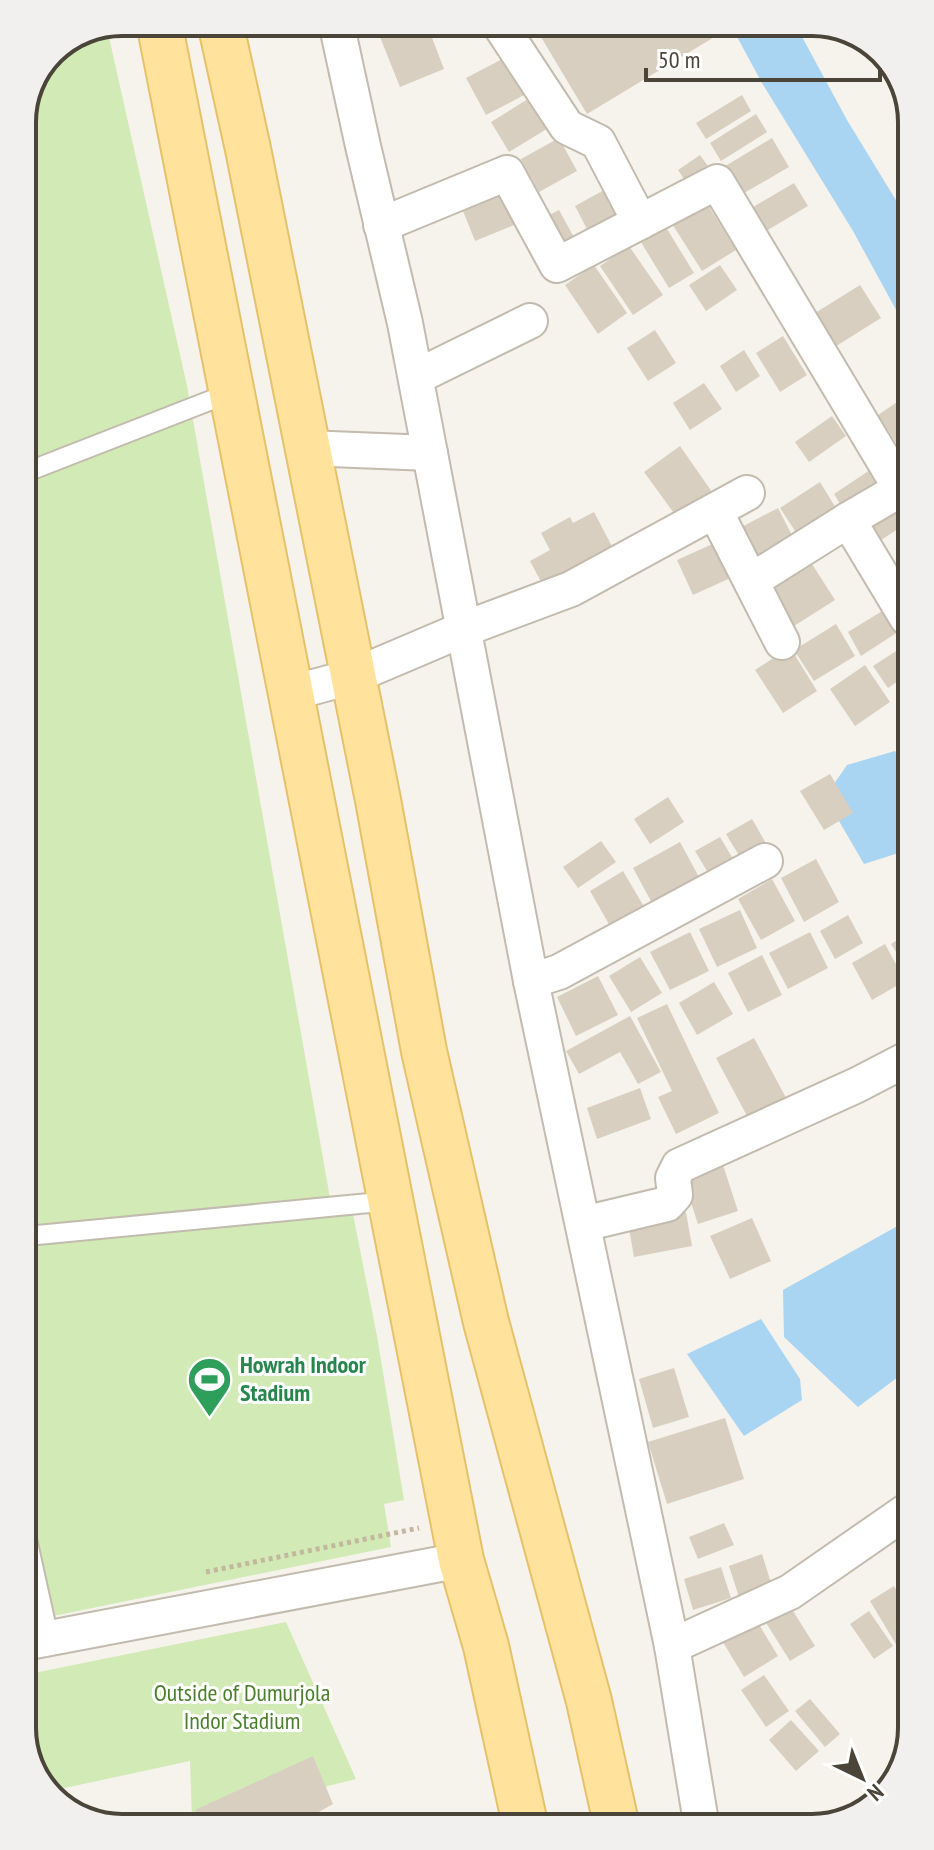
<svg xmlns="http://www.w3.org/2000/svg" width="934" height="1850" font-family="'PT Sans Narrow',sans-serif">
  <rect width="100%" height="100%" fill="#f6f3ec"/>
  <g fill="#d2eab5">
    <polygon points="107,28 187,386 333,1215 353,1214 377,1336 404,1500 384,1504 391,1547 29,1621 22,116 52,51"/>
    <polygon points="286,1622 356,1779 192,1820 190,1761 60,1789 58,1803 29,1766 29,1674"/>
  </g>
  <g fill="#a9d4f2">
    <polygon points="729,22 794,22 847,120 905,215 906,328 853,231 762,83"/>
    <polygon points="895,751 908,768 908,850 864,864 825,797 847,765"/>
    <polygon points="910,1219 910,1368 858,1407 784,1337 783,1290"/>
    <polygon points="761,1319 800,1379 802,1400 744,1436 687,1354"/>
  </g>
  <g fill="#d8cfc1">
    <polygon points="374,22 426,22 444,69 400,87"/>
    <polygon points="532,22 714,22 721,33 587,114"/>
    <polygon points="508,56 528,93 486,115 466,78"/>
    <polygon points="742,95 751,111 706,139 696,123"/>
    <polygon points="531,97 550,127 509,152 491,122"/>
    <polygon points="756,114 767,132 721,161 710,143"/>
    <polygon points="559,138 577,171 539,192 521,159"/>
    <polygon points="772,138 789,167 739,196 722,168"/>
    <polygon points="700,155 715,176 692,191 678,170"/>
    <polygon points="794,183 808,206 761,234 748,210"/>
    <polygon points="604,190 618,217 589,233 575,206"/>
    <polygon points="507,193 519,223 475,241 463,211"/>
    <polygon points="703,197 736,250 702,271 669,219"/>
    <polygon points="559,210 576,241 566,246 536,222"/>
    <polygon points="664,224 694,273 669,288 639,239"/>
    <polygon points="629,246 663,295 633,315 600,266"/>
    <polygon points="594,265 627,313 598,334 565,285"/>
    <polygon points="720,265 737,290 706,311 689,285"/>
    <polygon points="860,285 881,318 833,348 812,315"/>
    <polygon points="655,330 676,363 648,381 627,348"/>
    <polygon points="783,336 807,375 780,392 756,353"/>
    <polygon points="744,350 760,376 736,392 720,366"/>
    <polygon points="704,383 722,409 690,430 673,403"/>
    <polygon points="906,396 906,441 898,446 878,415"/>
    <polygon points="832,416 846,436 809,462 795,442"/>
    <polygon points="680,446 719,502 684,527 644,472"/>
    <polygon points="873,468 886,490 847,515 834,494"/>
    <polygon points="820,482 842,518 803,543 780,508"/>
    <polygon points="906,491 907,523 878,542 863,520"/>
    <polygon points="778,508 798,547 750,572 730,533"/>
    <polygon points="594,512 617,556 547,593 530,561 550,550 541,533 570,517 573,523"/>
    <polygon points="721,540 737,575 693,595 677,560"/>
    <polygon points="805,553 835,600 794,626 764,579"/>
    <polygon points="892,605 904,628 861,656 848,632"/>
    <polygon points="836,624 855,656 814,681 794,650"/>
    <polygon points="907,644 907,675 888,688 873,666"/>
    <polygon points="790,647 817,691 783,713 755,670"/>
    <polygon points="865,665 890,702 855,726 830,689"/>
    <polygon points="830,774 853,813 824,830 800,791"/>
    <polygon points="668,797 684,822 650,844 634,819"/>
    <polygon points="752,819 771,852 746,867 726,834"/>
    <polygon points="720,837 741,872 716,886 695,851"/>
    <polygon points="601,841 616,862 578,888 563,867"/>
    <polygon points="680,842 706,890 659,916 633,868"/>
    <polygon points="816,859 839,902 804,922 781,878"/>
    <polygon points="623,871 650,917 617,938 590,891"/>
    <polygon points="772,879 795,921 761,940 738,899"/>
    <polygon points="740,910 757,948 717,967 699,929"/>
    <polygon points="848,915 863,943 835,959 820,931"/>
    <polygon points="690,932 709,971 670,990 650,952"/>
    <polygon points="810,932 828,968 788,989 769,953"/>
    <polygon points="908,933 909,972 891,944"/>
    <polygon points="885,944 905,981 872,1000 852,963"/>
    <polygon points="762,955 782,995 748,1012 728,973"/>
    <polygon points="640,957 662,993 631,1012 609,976"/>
    <polygon points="598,976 618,1015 576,1036 557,997"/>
    <polygon points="714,982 733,1014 697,1035 679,1003"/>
    <polygon points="667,1004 719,1113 676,1134 658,1097 672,1091 637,1018"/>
    <polygon points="630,1016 661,1072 638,1084 620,1052 579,1074 566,1051"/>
    <polygon points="754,1038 792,1109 754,1129 716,1058"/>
    <polygon points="640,1088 651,1119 597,1139 587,1108"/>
    <polygon points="721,1159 738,1211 698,1224 681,1172"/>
    <polygon points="685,1207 692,1246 634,1257 627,1217"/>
    <polygon points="752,1218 771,1261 730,1279 710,1236"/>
    <polygon points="674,1368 689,1417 653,1428 639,1379"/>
    <polygon points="725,1418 744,1479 667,1504 648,1442"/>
    <polygon points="724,1523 734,1545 698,1559 689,1537"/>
    <polygon points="762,1554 772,1586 739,1597 729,1566"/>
    <polygon points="721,1567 731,1598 693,1610 684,1579"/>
    <polygon points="894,1586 911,1615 912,1637 897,1646 870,1601"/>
    <polygon points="788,1603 815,1646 790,1661 763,1618"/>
    <polygon points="869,1611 893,1646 874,1659 850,1624"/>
    <polygon points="752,1613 778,1656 744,1677 718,1634"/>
    <polygon points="764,1675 789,1711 766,1727 741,1690"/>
    <polygon points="810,1699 840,1734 825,1747 795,1711"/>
    <polygon points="791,1720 819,1751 796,1771 769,1740"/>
    <polygon points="313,1756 333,1804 294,1826 210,1827 195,1810"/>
  </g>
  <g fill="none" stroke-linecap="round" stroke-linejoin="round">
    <defs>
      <g id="service">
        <polyline points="24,473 232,392"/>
        <polyline points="27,1236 390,1201"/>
        <polyline points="28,1543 49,1638"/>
      </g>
      <g id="minor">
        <polyline points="336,22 363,146 405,323 531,981 559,972 765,861"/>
        <polyline points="498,22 567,127 598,142 640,222"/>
        <polyline points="381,225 507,173 557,265 717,182 901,489 848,520 907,618"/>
        <polyline points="416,377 530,321"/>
        <polyline points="306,448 430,453"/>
        <polyline points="715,511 782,642"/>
        <polyline points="751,581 848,520"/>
        <polyline points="291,693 351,677 464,629 571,589 747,493"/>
        <polyline points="531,981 672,1646 701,1822"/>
        <polyline points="583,1224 667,1204 675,1195 673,1178 679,1166 857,1085 909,1058"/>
        <polyline points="29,1642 461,1560"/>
        <polyline points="672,1646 790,1592 911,1508"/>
      </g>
      <g id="primary">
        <polyline points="159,22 461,1560 486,1646 525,1824"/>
        <polyline points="220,22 248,149 378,800 424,1051 486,1322 589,1701 616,1823"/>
      </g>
    </defs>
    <use href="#service" stroke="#c2bbae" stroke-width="22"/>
    <use href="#minor" stroke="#c2bbae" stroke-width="38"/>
    <use href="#primary" stroke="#e6c16a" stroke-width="48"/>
    <polyline stroke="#c4b79f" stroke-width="5" stroke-dasharray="4 4" stroke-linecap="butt" points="206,1572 419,1528"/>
    <use href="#service" stroke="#fff" stroke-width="18"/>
    <use href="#minor" stroke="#fff" stroke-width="34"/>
    <use href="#primary" stroke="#ffe39c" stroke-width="44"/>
  </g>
  <defs>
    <symbol id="stadium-pin" viewBox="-11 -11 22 30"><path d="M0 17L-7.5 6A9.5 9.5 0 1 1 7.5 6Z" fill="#2e9e5b" stroke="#fff"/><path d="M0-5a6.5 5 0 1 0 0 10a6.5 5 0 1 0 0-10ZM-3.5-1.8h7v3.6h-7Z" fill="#fff"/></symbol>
  </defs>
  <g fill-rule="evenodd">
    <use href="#stadium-pin" x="184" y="1354" width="51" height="69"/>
  </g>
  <g text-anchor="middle" stroke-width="6" stroke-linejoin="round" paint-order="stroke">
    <g font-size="24" font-weight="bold" fill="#27864d" stroke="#fff" text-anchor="start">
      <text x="240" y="1373">Howrah Indoor<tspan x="240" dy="28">Stadium</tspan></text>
    </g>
    <g font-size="24" fill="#4a7f2a" stroke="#fff">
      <text x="242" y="1701">Outside of Dumurjola<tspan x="242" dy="28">Indor Stadium</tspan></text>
    </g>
  </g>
  <path d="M0 0H934V1850H0ZM122 36H812A86 86 0 0 1 898 122V1728A86 86 0 0 1 812 1814H122A86 86 0 0 1 36 1728V122A86 86 0 0 1 122 36Z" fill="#f1f0ef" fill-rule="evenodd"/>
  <path fill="none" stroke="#4b4439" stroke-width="4" d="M122 36H812A86 86 0 0 1 898 122V1728A86 86 0 0 1 812 1814H122A86 86 0 0 1 36 1728V122A86 86 0 0 1 122 36Z"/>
  <g transform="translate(862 1778) rotate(137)" stroke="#ffffff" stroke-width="6" paint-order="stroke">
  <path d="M0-6L14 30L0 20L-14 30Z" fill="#4b4439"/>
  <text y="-12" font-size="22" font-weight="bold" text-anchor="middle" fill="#4b4439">N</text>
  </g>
  <path d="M646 68v12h234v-12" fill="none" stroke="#4b4439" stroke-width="4"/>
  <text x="658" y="68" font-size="24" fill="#4b4439" stroke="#ffffff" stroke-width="6" paint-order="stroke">50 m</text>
</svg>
